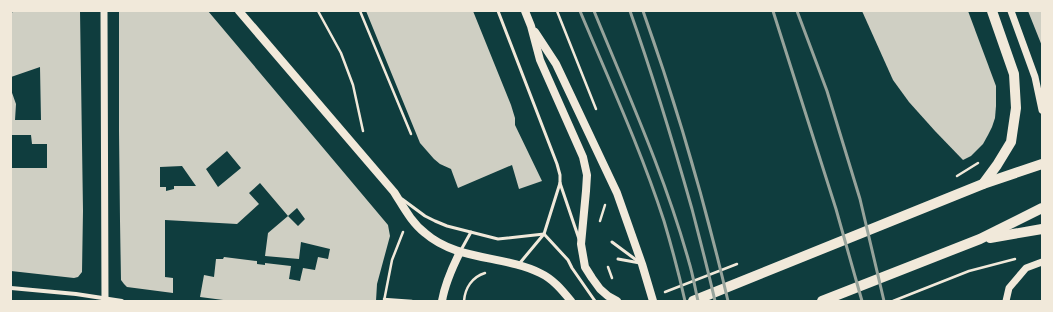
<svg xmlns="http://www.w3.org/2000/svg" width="1053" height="312" font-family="Arial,sans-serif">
  <rect width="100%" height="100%" fill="#0f3d3e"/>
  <g fill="#cfcfc3" fill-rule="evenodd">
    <polygon points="15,11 80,11 83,211 82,272 78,277 74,278 11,271 11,168 47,168 47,144 32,144 31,135 11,135 11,90 16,104 15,120 41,120 40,67 11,77 11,13"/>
    <path d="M119 11H208L388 225 390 236 377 284 376 301H231L200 297 204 275 214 277 216 259H223L224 257 257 261V264L265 265V263L291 266 289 279 300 281 303 268 315 270 318 257 328 259 330 249 301 242 299 259 265 256 268 233 288 216 298 226 305 219 297 208 288 216 260 183 249 193 259 204 237 224 165 220V277L173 278V293L127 287 124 284 121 280 120 221 119 131ZM227 151 241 168 218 187 206 169ZM182 166 196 186H174V189L166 191V187H160V167Z"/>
    <polygon points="366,11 473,11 511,105 515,118 515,125 542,181 519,189 512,165 458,188 451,169 440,164 434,159 420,143"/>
    <polygon points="862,11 968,11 996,86 996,106 995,118 992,127 988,135 983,144 971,156 963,160 935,131 909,102 893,80"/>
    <polygon points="1028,11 1042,11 1042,46"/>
  </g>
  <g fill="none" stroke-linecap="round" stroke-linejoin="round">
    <g stroke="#f1e9da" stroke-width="2.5">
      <polyline points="318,11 341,53 353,85 363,131"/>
      <polyline points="360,11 411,134"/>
      <polyline points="557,11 596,109"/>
      <polyline points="957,176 978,163"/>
      <polyline points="600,221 605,205"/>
      <polyline points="608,267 612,278"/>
      <polyline points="665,292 737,264"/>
      <polyline points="384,299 412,301"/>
      <polyline points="384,301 392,260 403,232"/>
      <path d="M464 301C465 288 472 277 485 273"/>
      <polyline points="893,301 969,271 1015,259"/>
    </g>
    <g stroke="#f1e9da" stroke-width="3">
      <polyline points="498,11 557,164 560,175 560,183 579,239"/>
      <polyline points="402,199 425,216 435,221 447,226 498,239 544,234"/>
      <polyline points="544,234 568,260 572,268 595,301"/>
      <polyline points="612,242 639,262"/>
      <polyline points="461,250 471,232"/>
      <polyline points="618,259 640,263"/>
      <polyline points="519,264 544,234 560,183"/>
    </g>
    <polyline stroke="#f1e9da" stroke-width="4" points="11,288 76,294 122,301"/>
    <g stroke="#f1e9da" stroke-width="7">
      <polyline points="104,11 105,301"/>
      <polyline points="1011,11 1035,77 1042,110"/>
      <polyline points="1006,301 1009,288 1026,268 1042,262"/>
    </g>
    <g stroke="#f1e9da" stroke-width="8">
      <path d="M239 11 394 192C403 206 411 222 425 233 457 261 503 255 540 273 553 279 562 290 571 301"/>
      <polyline points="525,11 531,26 540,60 583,157 587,175 586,191 581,244 585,267 592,278 600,289 608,296 617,301"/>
      <polyline points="535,32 556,64 617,193 642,264 653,301"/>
      <path d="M442 301C445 283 452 268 460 252"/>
    </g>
    <g stroke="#f1e9da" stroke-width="10">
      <polyline points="983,184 997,165 1011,142 1016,108 1014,74 992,11"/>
      <polyline points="990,238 1042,229"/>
      <polyline points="693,301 983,184 1042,164"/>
      <polyline points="822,301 980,239 1042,208"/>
    </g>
    <g stroke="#97a49c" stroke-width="3">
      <path d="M580 11C609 80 641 150 664 221 672 248 679 274 685 301"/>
      <path d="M594 11C628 94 665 176 689 262 693 275 695 288 698 301"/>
      <path d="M630 11C653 76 673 142 692 209 700 240 708 270 715 301"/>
      <path d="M643 11C677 106 705 203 728 301"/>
      <polyline points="773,11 836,209 862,301"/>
      <polyline points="797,11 827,91 860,199 884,301"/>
    </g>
  </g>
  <rect width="1053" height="312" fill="none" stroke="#f1e9da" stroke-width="24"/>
</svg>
